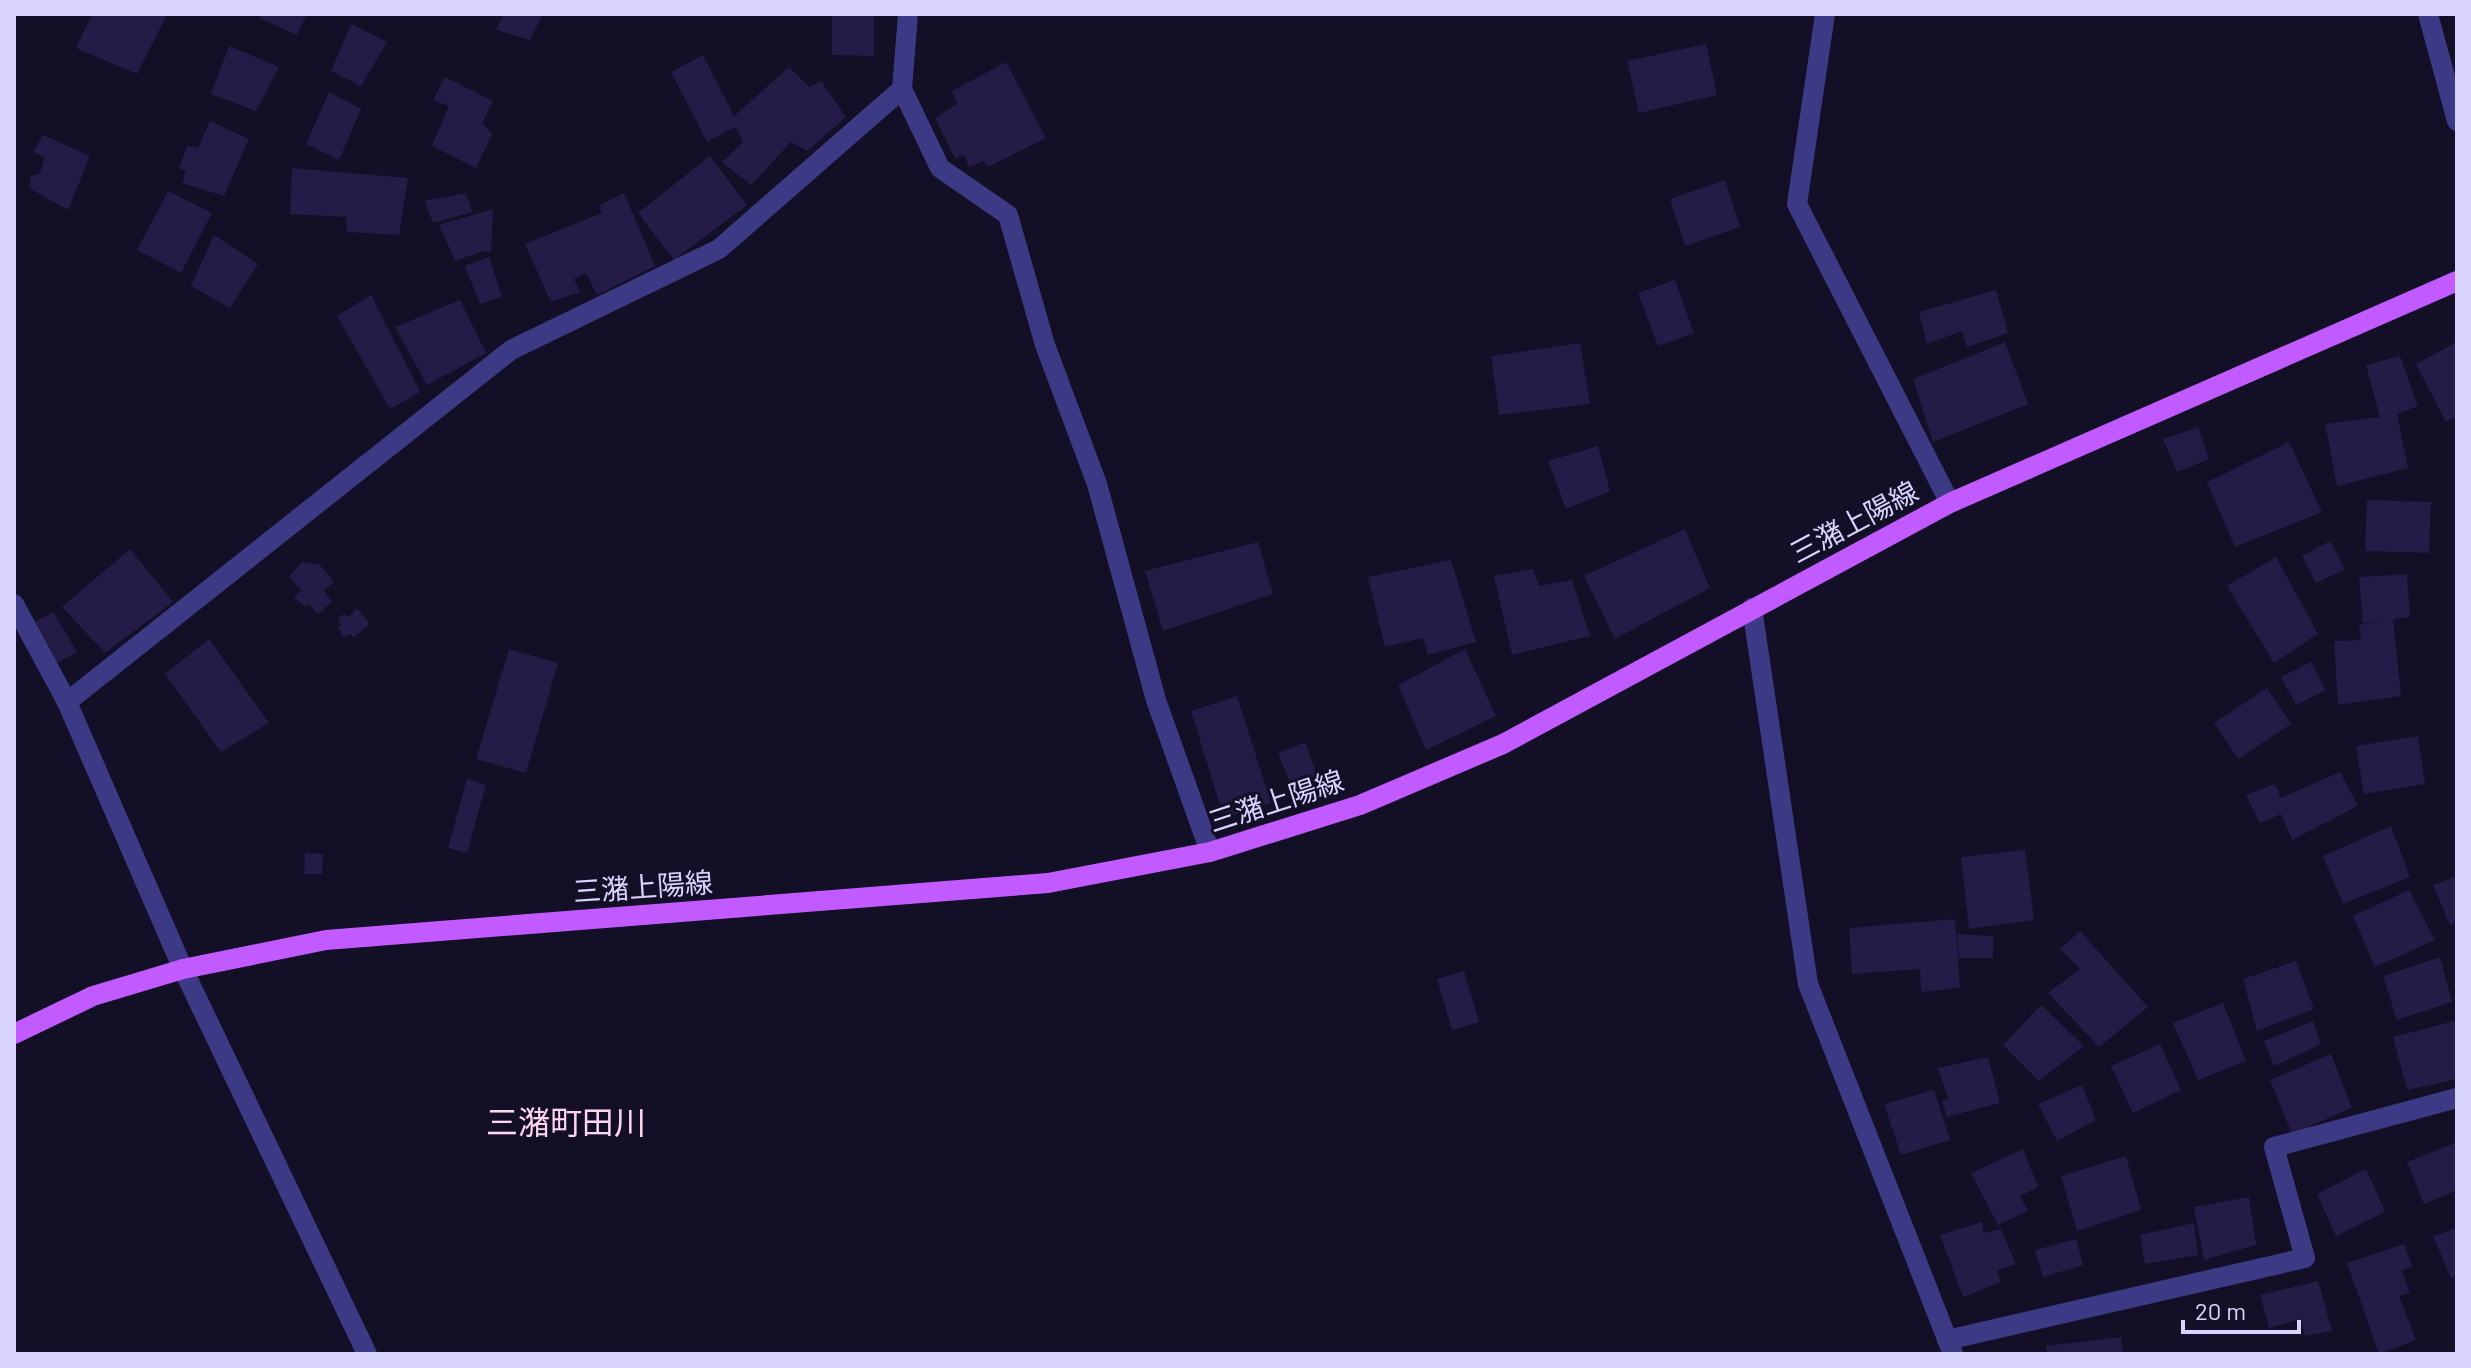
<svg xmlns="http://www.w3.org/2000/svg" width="2471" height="1368" font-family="Barlow,'Noto Sans JP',sans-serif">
  <rect width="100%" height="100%" fill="#130f26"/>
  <g fill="#241b47">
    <polygon points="92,14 165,14 167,15 137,74 76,48"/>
    <polygon points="261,14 307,14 297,35 259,18"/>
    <polygon points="504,14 543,14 530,40 496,30"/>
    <polygon points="832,14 874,14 874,56 832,55"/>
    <polygon points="351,24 387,42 361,86 331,71"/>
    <polygon points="1706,44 1717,95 1639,113 1627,61"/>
    <polygon points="229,46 279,67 256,111 211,94"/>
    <polygon points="703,55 734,116 789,67 809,87 821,81 846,117 807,151 791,142 751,185 722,162 743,142 735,127 707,142 671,72"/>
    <polygon points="1006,62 1046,138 988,167 983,161 969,167 964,155 955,158 935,118 957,104 952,91"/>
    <polygon points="445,77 493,101 482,123 492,134 476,168 432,146 449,106 433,100"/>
    <polygon points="329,92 361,109 339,160 306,144"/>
    <polygon points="210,121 249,139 224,196 182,183 186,171 179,168 187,146 198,148"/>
    <polygon points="43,135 90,156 68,210 29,188 31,176 40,173 45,157 33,152"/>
    <polygon points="710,156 747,205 674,260 638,213"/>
    <polygon points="292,168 408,178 399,235 347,232 346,217 290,214"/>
    <polygon points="1725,180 1740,227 1685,246 1670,199"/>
    <polygon points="168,191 212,213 181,273 137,250"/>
    <polygon points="466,193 472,212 433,223 425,201"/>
    <polygon points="624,193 655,266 597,295 586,273 574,279 580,292 551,302 525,244 602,213 600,205"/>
    <polygon points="493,209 491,252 483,251 455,261 439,225"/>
    <polygon points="214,235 258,264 230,308 191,286"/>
    <polygon points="489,257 502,297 480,304 465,266"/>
    <polygon points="1675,280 1694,333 1658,346 1638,293"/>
    <polygon points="1996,290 2008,333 1967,347 1962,331 1927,344 1919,312"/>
    <polygon points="371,295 420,392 390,409 337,316"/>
    <polygon points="460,300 486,353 427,385 395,327"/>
    <polygon points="2005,342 2028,404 1933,442 1913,379"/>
    <polygon points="2457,342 2457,416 2446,422 2416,364"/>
    <polygon points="1580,343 1590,404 1499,415 1491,356"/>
    <polygon points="2400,356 2418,406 2397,414 2408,468 2337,486 2325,424 2380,417 2366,365"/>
    <polygon points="2198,427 2209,459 2177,472 2163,439"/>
    <polygon points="2289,442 2322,512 2235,547 2207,482"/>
    <polygon points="1598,446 1610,491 1566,509 1548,461"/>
    <polygon points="2367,500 2431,502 2429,553 2365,551"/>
    <polygon points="1685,529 1710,588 1615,639 1584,576"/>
    <polygon points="2330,541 2345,569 2316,583 2302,556"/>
    <polygon points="1258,542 1273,594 1163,631 1145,571"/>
    <polygon points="130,549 173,602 105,653 62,607"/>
    <polygon points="2276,557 2318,634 2274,663 2227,586"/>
    <polygon points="1451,560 1476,642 1428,655 1423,638 1385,647 1368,577"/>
    <polygon points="302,562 320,565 334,582 324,591 332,602 318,614 309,604 305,607 294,597 301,590 289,577"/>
    <polygon points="1533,569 1539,586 1572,580 1590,636 1512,655 1494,576"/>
    <polygon points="2407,574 2410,617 2393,619 2401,696 2338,705 2334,641 2361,640 2359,625 2383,621 2363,623 2359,577"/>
    <polygon points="357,608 370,624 354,637 350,634 343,637 338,627 341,625 338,618 344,614 349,617"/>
    <polygon points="53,612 77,652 54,665 29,625"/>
    <polygon points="209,639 269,723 221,752 165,674"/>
    <polygon points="509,649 558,663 526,773 476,759"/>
    <polygon points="1465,649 1496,716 1426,750 1398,685"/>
    <polygon points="2311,662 2326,690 2296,705 2281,677"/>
    <polygon points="2267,688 2291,724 2238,759 2214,723"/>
    <polygon points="1237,696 1271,803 1224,818 1191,711"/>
    <polygon points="2418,736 2425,784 2364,794 2356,746"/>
    <polygon points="1305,742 1320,783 1294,793 1278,753"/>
    <polygon points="2340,772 2358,806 2292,840 2281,814 2260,823 2246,795 2275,784 2281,798"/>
    <polygon points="467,779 486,785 467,853 448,848"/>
    <polygon points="2391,826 2410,877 2343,904 2323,856"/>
    <polygon points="2025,850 2034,920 1969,929 1961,857"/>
    <polygon points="305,853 323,854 322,874 304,874"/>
    <polygon points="2457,876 2457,922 2450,925 2433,885"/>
    <polygon points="2409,890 2435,940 2375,967 2353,916"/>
    <polygon points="1955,919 1960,988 1921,992 1920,969 1852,974 1849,928"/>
    <polygon points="2080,931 2148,1007 2099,1047 2048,993 2080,969 2060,949"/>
    <polygon points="1957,934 1993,936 1993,958 1959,958"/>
    <polygon points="2440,957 2452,1002 2397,1020 2383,976"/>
    <polygon points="2296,961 2314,1009 2257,1031 2243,979"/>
    <polygon points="1464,971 1479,1022 1452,1030 1437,979"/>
    <polygon points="2223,1003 2246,1061 2198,1080 2173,1023"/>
    <polygon points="2041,1005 2084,1046 2039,1081 2003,1045"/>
    <polygon points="2313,1021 2321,1044 2274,1066 2264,1041"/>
    <polygon points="2454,1021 2457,1035 2457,1079 2407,1090 2393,1037"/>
    <polygon points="2160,1044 2181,1090 2133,1113 2111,1066"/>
    <polygon points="2331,1054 2352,1108 2292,1134 2270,1080"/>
    <polygon points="1988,1057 2000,1103 1947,1117 1942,1101 1948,1099 1938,1068"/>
    <polygon points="2082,1085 2096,1120 2057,1141 2038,1104"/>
    <polygon points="1934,1090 1950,1140 1901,1155 1884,1104"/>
    <polygon points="2457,1142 2457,1190 2424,1204 2407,1162"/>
    <polygon points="2023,1149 2038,1187 2020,1196 2028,1211 1998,1225 1971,1173"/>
    <polygon points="2126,1156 2141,1210 2077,1231 2061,1176"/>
    <polygon points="2366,1169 2385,1212 2336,1236 2317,1194"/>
    <polygon points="2249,1197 2256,1245 2204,1260 2194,1207"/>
    <polygon points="1982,1222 1984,1233 2001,1229 2016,1264 1997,1270 2001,1282 1963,1297 1940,1235"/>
    <polygon points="2194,1223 2198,1255 2145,1264 2140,1235"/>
    <polygon points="2457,1228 2457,1276 2451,1278 2433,1236"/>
    <polygon points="2076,1239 2083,1265 2043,1277 2035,1250"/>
    <polygon points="2404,1244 2412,1266 2402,1271 2410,1293 2399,1296 2416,1340 2379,1354 2347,1263"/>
    <polygon points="2318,1281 2332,1331 2305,1336 2301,1319 2269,1328 2260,1295"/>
    <polygon points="2121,1337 2123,1354 2047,1354 2046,1346"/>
  </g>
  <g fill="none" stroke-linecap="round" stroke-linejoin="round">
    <g stroke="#3d3a85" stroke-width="20">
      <polyline points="908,14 902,89 940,168 1008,215 1045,345 1097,484 1156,700 1210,852"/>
      <polyline points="1825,14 1797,204 1950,503"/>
      <polyline points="2428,14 2457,121"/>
      <polyline points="14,604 67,702 183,969 367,1354"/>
      <polyline points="1752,608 1808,984 1953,1354"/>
      <polyline points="67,702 511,350 719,249 902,89"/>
      <polyline points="1947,1340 2305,1258 2274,1147 2457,1098"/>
    </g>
    <polyline stroke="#c25bff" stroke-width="20" points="14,1034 93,996 183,969 326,940 1048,883 1210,852 1360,805 1503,744 1950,503 2457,281"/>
  </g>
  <g text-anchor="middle" stroke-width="6" stroke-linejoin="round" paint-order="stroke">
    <g font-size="28" fill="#d9d4ff" stroke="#130f26">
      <text transform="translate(1854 522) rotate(-28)" y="10">三潴上陽線</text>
      <text transform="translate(1276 801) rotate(-18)" y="10">三潴上陽線</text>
      <text transform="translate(643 887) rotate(-4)" y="10">三潴上陽線</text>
    </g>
    <g font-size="32" fill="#ffd6f0" stroke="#130f26">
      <text x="566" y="1134">三潴町田川</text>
    </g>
  </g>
  <rect width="2471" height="1368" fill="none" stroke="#d9d4ff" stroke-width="32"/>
  <path d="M2183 1320v12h116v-12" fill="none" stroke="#d9d4ff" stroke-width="4"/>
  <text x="2195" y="1320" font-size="24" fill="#d9d4ff" stroke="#130f26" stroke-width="6" paint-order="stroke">20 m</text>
</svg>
